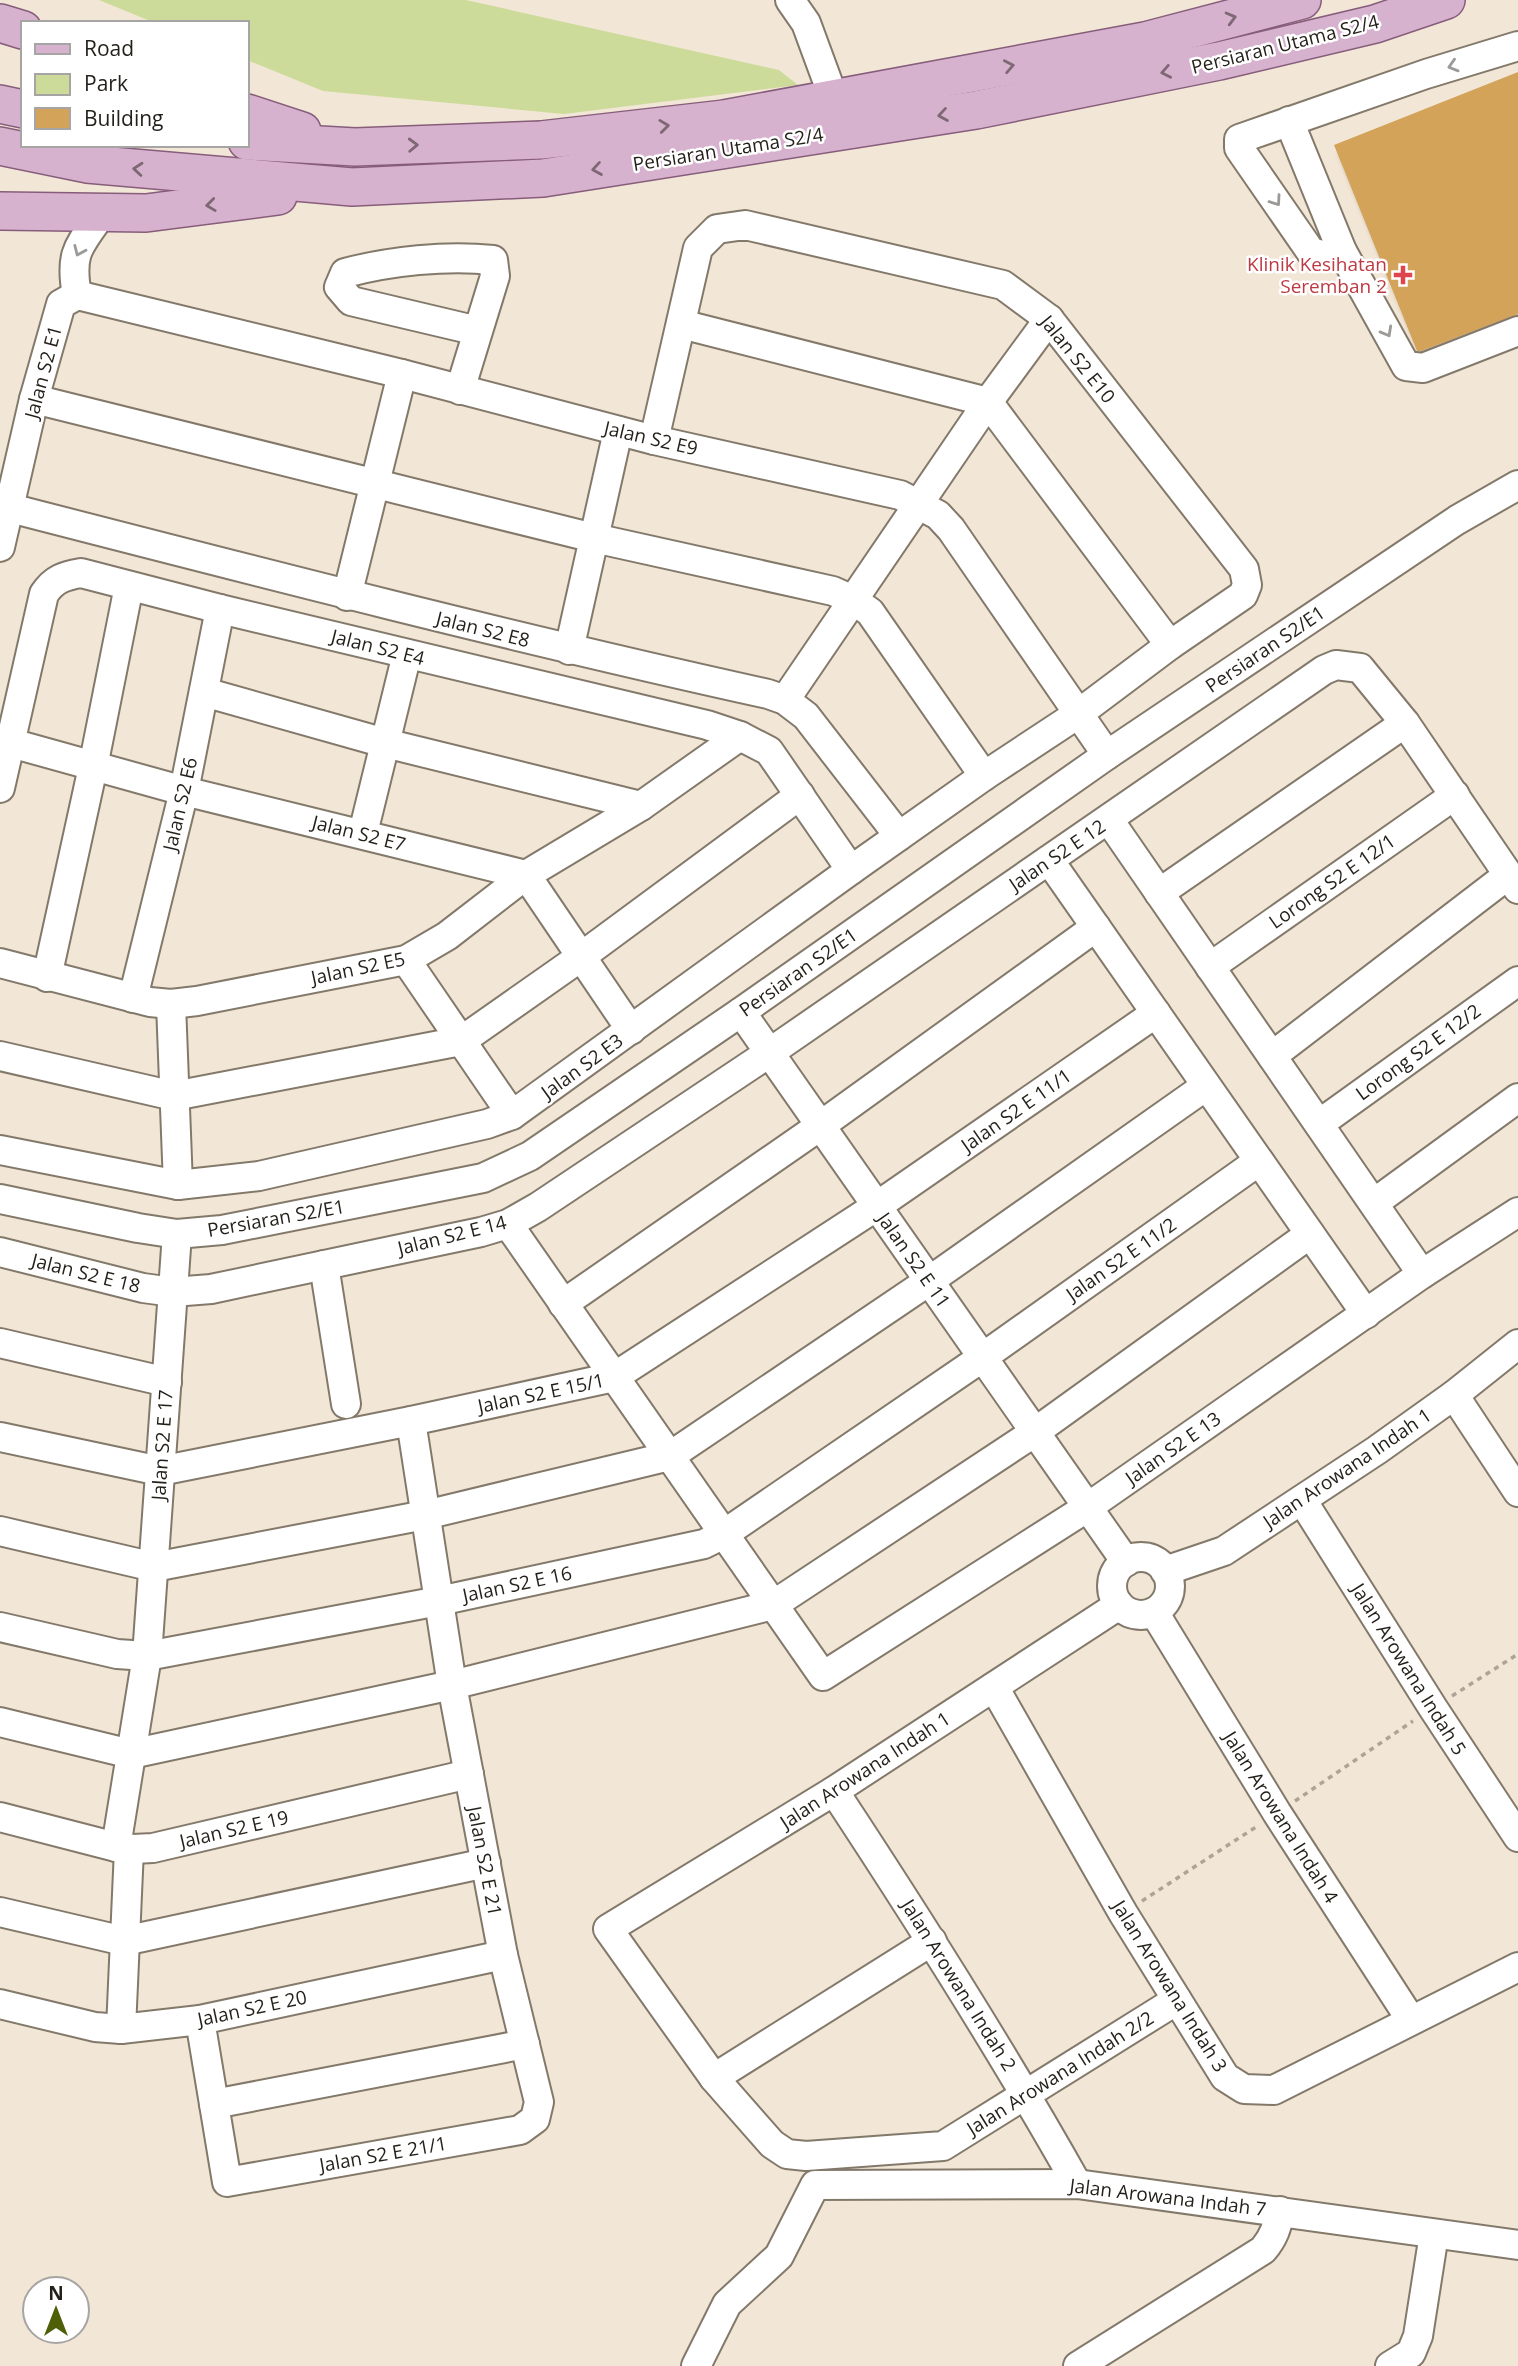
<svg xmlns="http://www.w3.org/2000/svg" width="1518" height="2366" font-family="'Open Sans',sans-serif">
  <defs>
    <filter id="shadow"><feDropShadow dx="4.5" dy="8" stdDeviation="2" flood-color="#0004"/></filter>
  </defs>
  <rect width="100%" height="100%" fill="#f2e6d6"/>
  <polygon fill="#cddb9a" points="99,0 466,0 779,70 798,85 564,114 323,91 247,60 247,23 155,23"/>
  <polygon fill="#d4a35a" filter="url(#shadow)" points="1518,72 1518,314 1421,351 1417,351 1334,145"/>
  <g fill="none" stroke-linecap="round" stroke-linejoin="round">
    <defs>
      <g id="minor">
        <polyline points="790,0 806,23 834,99"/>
        <polyline points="1289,121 1342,251 1406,366 1423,368 1518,331"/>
        <polyline points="1342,251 1322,255 1311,252 1239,148 1239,139 1426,74 1518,46"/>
        <polyline points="77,295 402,374 654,440 900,495 938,515 951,529 1107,755"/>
        <path d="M77 295C69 252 79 246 103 212"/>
        <polyline points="681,324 988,402 1170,645"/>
        <path d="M460 390 495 276 493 260C446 255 390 261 345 273L339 287 351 301 478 331"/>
        <polyline points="34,399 594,538 833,591 853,600 870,612 984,776"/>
        <path d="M10 508C262 573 514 638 768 694L785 700 806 716 899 836"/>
        <polyline points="0,547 34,399 61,304 77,295"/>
        <polyline points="347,596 402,374"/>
        <polyline points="569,650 618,431"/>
        <polyline points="204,692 385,743 641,806"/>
        <polyline points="785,700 988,402 1049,319"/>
        <polyline points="11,743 184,791 526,875 631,1030"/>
        <path d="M0 788 44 594C54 579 64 576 81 573L220 609 707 725 740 736 769 751 851 870"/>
        <polyline points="1109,820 1422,1274"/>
        <polyline points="363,833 407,654"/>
        <polyline points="1049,860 1366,1314"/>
        <polyline points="1159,893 1405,723"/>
        <polyline points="406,960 512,1115"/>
        <polyline points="0,963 150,1002 171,1004 197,1001 406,960 447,936 526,875 641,806 740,736"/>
        <polyline points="1210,967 1455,795"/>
        <polyline points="47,977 93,767 129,586"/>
        <polyline points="133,998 184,791 220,609"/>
        <polyline points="171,1004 178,1185"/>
        <polyline points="741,1012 1126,1562"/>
        <polyline points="0,1056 174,1096 461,1041 582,956 800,795"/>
        <polyline points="1272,1056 1508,875"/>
        <polyline points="1319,1124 1518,981"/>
        <polyline points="0,1150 178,1185 259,1176 487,1124 512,1115 851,870 984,776 1078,714 1170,645 1243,595 1247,585 1244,569 1049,319 1003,285 745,225 717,229 698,248 654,440"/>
        <polyline points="0,1199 138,1228 177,1234 222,1230 483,1178 530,1156 741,1012 1107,755 1457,520 1518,485"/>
        <polyline points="1374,1203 1518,1098"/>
        <polyline points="508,1224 823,1676 1088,1507 1422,1274 1518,1212"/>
        <polyline points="0,1252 143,1288 173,1292 211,1289 481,1232 508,1224 538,1207 769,1053 1324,670 1336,665 1360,668 1405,723 1518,889"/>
        <polyline points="324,1265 346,1404"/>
        <polyline points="563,1304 820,1126 1096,927"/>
        <polyline points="0,1343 167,1382"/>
        <polyline points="1454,1395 1518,1492"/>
        <polyline points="0,1437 160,1471 411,1421 614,1377 877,1206 1156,1013"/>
        <polyline points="1302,1500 1433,1708 1518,1837"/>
        <polyline points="0,1531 154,1567 425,1515 670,1456 929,1281 1206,1086"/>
        <circle cx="1141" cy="1586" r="29"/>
        <polyline points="1165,1571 1224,1551 1377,1450 1454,1395 1518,1344"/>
        <polyline points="1119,1605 834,1791 608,1929 714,2078 772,2144 787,2154 806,2156 943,2146 1177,2000"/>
        <polyline points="1154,1612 1277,1813 1411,2020"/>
        <polyline points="0,1627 117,1654 147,1656 439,1601 704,1544 724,1534 983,1357 1259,1161"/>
        <polyline points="994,1687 1123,1913 1225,2077 1244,2089 1274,2090 1518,1967"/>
        <polyline points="0,1722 131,1754 452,1685 773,1605 1035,1432 1310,1234"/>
        <path d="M834 1791C919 1920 1001 2049 1077 2184"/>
        <polyline points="0,1817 116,1847 133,1849 153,1848 469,1774"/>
        <polyline points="116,1847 147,1656 177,1234"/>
        <polyline points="0,1912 124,1941 486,1863"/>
        <polyline points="0,2004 95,2027 121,2029 200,2020 503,1955"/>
        <polyline points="200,2020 227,2182 520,2130 535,2119 539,2102 503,1955 452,1685 411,1421"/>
        <polyline points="121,2029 129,1849"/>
        <polyline points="714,2078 932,1941"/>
        <polyline points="214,2104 525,2044"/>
        <polyline points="696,2366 727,2304 779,2256 815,2185 1077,2184 1518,2245"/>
        <path d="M1078 2366 1263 2250C1274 2237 1277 2227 1280 2211"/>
        <polyline points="1390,2366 1411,2353 1418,2336 1434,2234"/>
      </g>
      <g id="major">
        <polyline points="0,23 23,30"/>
        <polyline points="0,104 23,109"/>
        <polyline points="247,113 302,131"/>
        <polyline points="247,141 355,147 541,140 724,119 1145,41 1302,0"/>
        <polyline points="0,146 87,164 352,187 543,178 976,110 1219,61 1375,24 1446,0"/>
        <polyline points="0,211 146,213 278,196"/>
      </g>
    </defs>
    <use href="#minor" stroke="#83796a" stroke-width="32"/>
    <use href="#major" stroke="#865d7a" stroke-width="40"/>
    <g stroke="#ada497" stroke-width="3.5" stroke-dasharray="5 5" stroke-linecap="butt">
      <polyline points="1452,1696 1518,1654"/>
      <polyline points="1295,1801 1413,1721"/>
      <polyline points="1142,1901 1259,1825"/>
    </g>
    <use href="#minor" stroke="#fff" stroke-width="28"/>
    <use href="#major" stroke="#d7b2cf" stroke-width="37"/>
  </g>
  <defs><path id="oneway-chevron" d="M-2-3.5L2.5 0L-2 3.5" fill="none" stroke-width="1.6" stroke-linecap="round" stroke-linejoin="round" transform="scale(1.75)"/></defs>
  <g stroke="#7d6874">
    <use href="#oneway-chevron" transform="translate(1231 18) rotate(-15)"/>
    <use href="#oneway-chevron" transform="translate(1009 66) rotate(-11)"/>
    <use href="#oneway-chevron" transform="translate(1166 72) rotate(169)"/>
    <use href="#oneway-chevron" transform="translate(943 115) rotate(171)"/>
    <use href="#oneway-chevron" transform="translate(664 126) rotate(-7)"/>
    <use href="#oneway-chevron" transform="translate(413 145) rotate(-2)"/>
    <use href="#oneway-chevron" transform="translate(138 169) rotate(-175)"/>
    <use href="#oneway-chevron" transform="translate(597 169) rotate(171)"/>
    <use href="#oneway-chevron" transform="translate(211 205) rotate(173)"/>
  </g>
  <g stroke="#9c9a98">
    <use href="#oneway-chevron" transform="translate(1453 66) rotate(163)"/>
    <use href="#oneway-chevron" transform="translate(1276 201) rotate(55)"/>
    <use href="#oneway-chevron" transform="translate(79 251) rotate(114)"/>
    <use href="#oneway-chevron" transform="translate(1387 332) rotate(61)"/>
  </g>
  <path fill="#e0444e" stroke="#fff" stroke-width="2.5" d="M1399.5 264.5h7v7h7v7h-7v7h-7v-7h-7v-7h7z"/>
  <g text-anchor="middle" stroke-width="5" stroke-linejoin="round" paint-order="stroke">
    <g font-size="19" fill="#231f19" stroke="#fff">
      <text transform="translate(1285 44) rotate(-14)" y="7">Persiaran Utama S2/4</text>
      <text transform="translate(728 149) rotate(-9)" y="7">Persiaran Utama S2/4</text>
      <text transform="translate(1078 359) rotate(51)" y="7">Jalan S2 E10</text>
      <text transform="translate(43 372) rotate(-75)" y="7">Jalan S2 E1</text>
      <text transform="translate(651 438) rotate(13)" y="7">Jalan S2 E9</text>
      <text transform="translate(483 629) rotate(14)" y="7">Jalan S2 E8</text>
      <text transform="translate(378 647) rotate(14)" y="7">Jalan S2 E4</text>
      <text transform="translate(1265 649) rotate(-34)" y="7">Persiaran S2/E1</text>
      <text transform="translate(180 804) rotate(-77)" y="7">Jalan S2 E6</text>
      <text transform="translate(359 833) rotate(14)" y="7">Jalan S2 E7</text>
      <text transform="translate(1057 855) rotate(-34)" y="7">Jalan S2 E 12</text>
      <text transform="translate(1332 881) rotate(-35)" y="7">Lorong S2 E 12/1</text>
      <text transform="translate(358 968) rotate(-12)" y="7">Jalan S2 E5</text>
      <text transform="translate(798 972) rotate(-35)" y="7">Persiaran S2/E1</text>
      <text transform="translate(1418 1052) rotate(-36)" y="7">Lorong S2 E 12/2</text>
      <text transform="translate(582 1066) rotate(-36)" y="7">Jalan S2 E3</text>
      <text transform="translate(1016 1110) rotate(-35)" y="7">Jalan S2 E 11/1</text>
      <text transform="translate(276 1218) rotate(-10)" y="7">Persiaran S2/E1</text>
      <text transform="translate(452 1235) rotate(-14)" y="7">Jalan S2 E 14</text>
      <text transform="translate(1121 1259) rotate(-35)" y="7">Jalan S2 E 11/2</text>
      <text transform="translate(914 1260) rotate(55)" y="7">Jalan S2 E 11</text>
      <text transform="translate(86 1273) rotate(14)" y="7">Jalan S2 E 18</text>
      <text transform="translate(541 1393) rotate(-12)" y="7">Jalan S2 E 15/1</text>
      <text transform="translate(162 1445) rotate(-86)" y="7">Jalan S2 E 17</text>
      <text transform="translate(1173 1448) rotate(-35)" y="7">Jalan S2 E 13</text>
      <text transform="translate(1347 1468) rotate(-34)" y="7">Jalan Arowana Indah 1</text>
      <text transform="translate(517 1584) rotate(-12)" y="7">Jalan S2 E 16</text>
      <text transform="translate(1409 1669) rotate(58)" y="7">Jalan Arowana Indah 5</text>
      <text transform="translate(865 1770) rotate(-33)" y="7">Jalan Arowana Indah 1</text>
      <text transform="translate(1281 1817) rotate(58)" y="7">Jalan Arowana Indah 4</text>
      <text transform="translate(234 1829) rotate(-13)" y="7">Jalan S2 E 19</text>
      <text transform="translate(485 1861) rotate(79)" y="7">Jalan S2 E 21</text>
      <text transform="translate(959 1985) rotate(58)" y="7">Jalan Arowana Indah 2</text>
      <text transform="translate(1170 1986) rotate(58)" y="7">Jalan Arowana Indah 3</text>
      <text transform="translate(252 2008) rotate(-12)" y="7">Jalan S2 E 20</text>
      <text transform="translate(1060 2073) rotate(-32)" y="7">Jalan Arowana Indah 2/2</text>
      <text transform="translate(383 2154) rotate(-10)" y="7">Jalan S2 E 21/1</text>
      <text transform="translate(1168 2197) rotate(7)" y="7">Jalan Arowana Indah 7</text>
    </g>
    <g font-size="19" fill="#be3a42" stroke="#fff" text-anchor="end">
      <text x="1387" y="271">Klinik Kesihatan<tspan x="1387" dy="22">Seremban 2</tspan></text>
    </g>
  </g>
  <rect x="21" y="21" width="228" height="126" fill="#ffffff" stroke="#a7a5a3" stroke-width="2"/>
  <rect x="35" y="44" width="35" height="10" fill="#d7b2cf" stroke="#a7a5a3" stroke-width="2"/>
  <text x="84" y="56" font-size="21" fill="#231f19">Road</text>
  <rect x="35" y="74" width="35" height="21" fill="#cddb9a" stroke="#a7a5a3" stroke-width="2"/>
  <text x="84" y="91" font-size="21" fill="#231f19">Park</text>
  <rect x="35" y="108" width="35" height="21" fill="#d4a35a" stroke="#a7a5a3" stroke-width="2"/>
  <text x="84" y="126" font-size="21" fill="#231f19">Building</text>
  <g transform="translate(56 2310)"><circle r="33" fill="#ffffff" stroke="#a7a5a3" stroke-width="2"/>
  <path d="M0-5L12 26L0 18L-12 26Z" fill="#4d6007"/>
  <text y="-10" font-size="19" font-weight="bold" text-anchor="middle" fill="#231f19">N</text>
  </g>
</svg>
